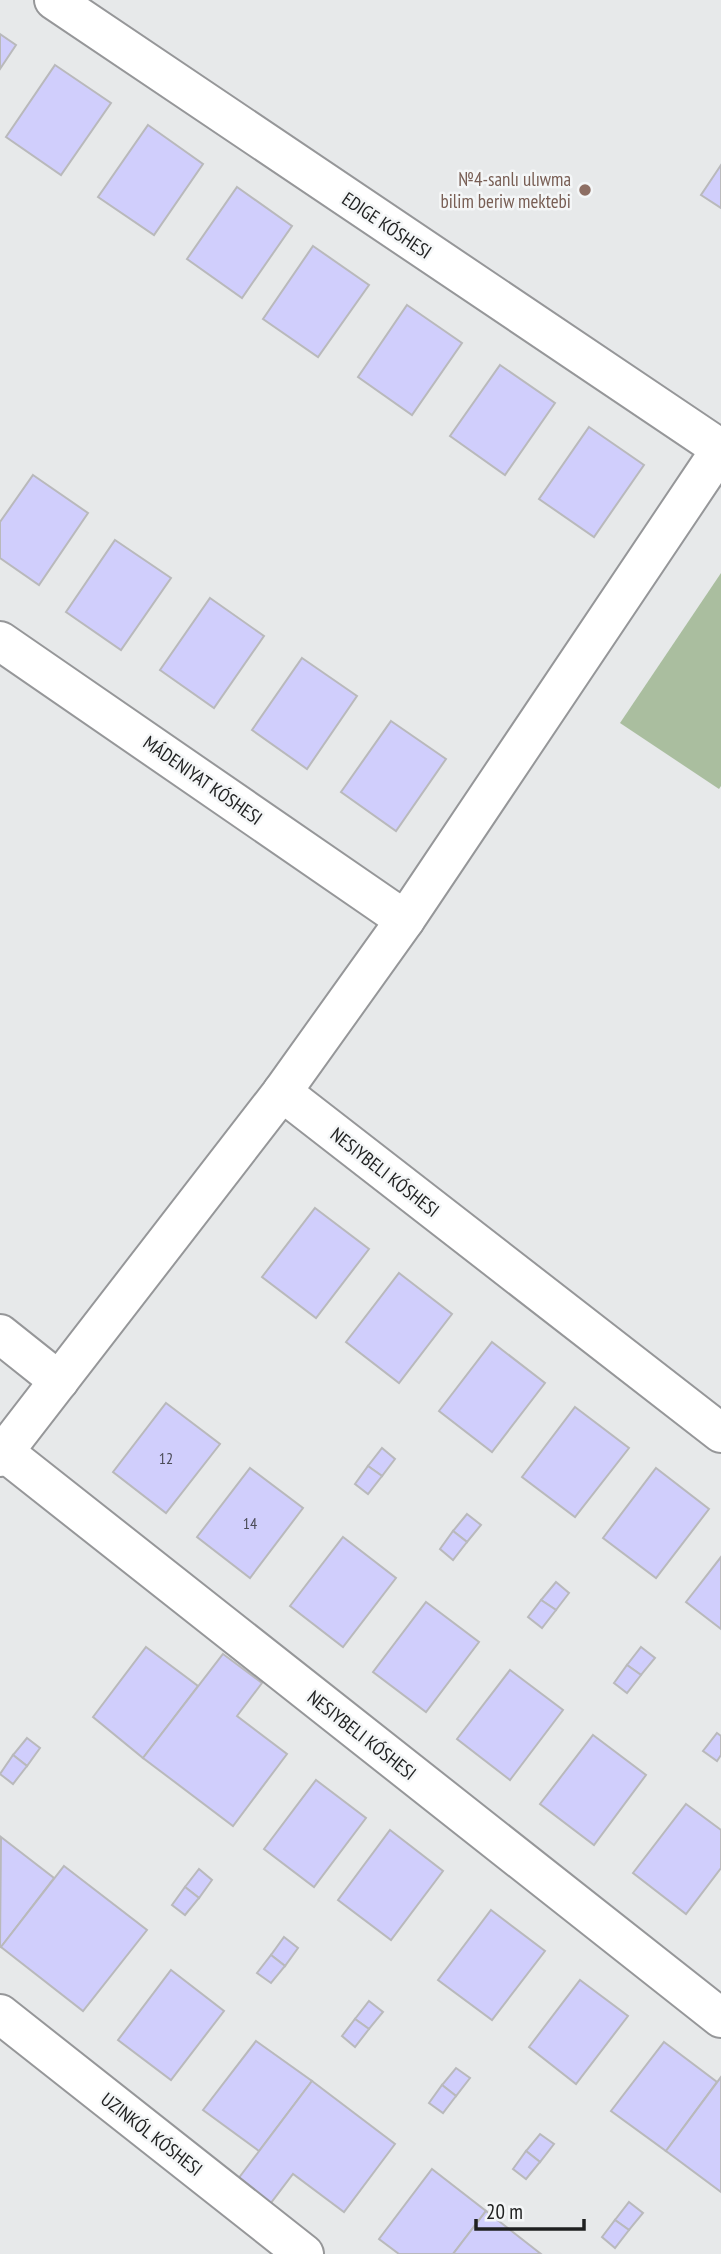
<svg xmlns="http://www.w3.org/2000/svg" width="721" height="2254" font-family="'PT Sans Narrow',sans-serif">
  <rect width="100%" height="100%" fill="#e7e9ea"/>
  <polygon fill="#aabe9f" points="721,573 721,786 719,789 620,723"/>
  <g fill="#d0cefc" stroke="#b9b9bb" stroke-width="2">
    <polygon points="0,34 16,45 0,69"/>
    <polygon points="55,65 111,103 61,175 6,137"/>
    <polygon points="148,125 203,164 154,235 98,197"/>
    <polygon points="721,165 721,208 701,195"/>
    <polygon points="237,187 292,226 242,298 187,259"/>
    <polygon points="313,246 369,285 318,357 263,319"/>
    <polygon points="407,305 462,343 412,415 358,377"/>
    <polygon points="500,365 555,403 505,475 450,436"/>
    <polygon points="589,427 644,465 594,537 539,499"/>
    <polygon points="33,475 88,513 39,585 0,558 0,522"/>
    <polygon points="115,540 171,578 121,650 66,612"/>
    <polygon points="210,598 264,636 214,708 160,670"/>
    <polygon points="302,658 357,696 307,769 252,730"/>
    <polygon points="391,721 446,759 396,831 341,792"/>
    <polygon points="315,1208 369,1249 316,1318 262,1277"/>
    <polygon points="399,1273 452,1314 399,1383 346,1342"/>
    <polygon points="492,1342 545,1383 492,1452 439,1411"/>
    <polygon points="166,1403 220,1444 166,1513 113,1472"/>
    <polygon points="575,1407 629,1448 575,1517 522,1477"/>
    <polygon points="382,1448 395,1459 382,1476 368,1466"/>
    <polygon points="368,1466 382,1476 368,1494 355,1484"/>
    <polygon points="250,1468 303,1508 250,1578 197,1537"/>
    <polygon points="656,1468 709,1509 656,1578 603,1538"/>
    <polygon points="467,1514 481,1525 467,1542 453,1531"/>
    <polygon points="453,1531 467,1542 453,1560 440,1549"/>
    <polygon points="343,1537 396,1578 343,1647 290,1606"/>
    <polygon points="721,1557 721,1629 686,1602"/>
    <polygon points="556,1582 569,1593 556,1610 541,1600"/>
    <polygon points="541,1600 556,1610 542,1628 528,1617"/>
    <polygon points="426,1602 479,1642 426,1712 373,1672"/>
    <polygon points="146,1647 198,1686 143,1758 93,1717"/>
    <polygon points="641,1647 655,1658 641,1675 627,1665"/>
    <polygon points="223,1654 262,1683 237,1716 287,1754 233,1826 143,1758"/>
    <polygon points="627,1665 641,1675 627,1693 614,1683"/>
    <polygon points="510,1670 563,1710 510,1780 457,1739"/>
    <polygon points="717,1733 721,1736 721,1755 717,1761 703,1751"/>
    <polygon points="593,1735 646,1775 594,1845 540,1804"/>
    <polygon points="27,1738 40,1748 27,1766 13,1755"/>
    <polygon points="13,1755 27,1766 13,1784 0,1774"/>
    <polygon points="316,1780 366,1818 314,1887 264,1849"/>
    <polygon points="686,1804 721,1830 721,1868 686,1914 633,1873"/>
    <polygon points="390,1830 443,1871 391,1940 338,1900"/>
    <polygon points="1,1837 54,1878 1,1947 0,1946"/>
    <polygon points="64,1866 147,1930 83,2011 1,1947"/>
    <polygon points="199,1869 212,1880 199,1898 185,1887"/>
    <polygon points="185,1887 199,1898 185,1915 172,1905"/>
    <polygon points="491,1910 545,1951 492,2020 438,1980"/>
    <polygon points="284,1937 298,1948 285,1966 271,1955"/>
    <polygon points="271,1955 285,1966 271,1983 257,1973"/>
    <polygon points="171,1970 224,2011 171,2080 118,2040"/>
    <polygon points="580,1980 628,2016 576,2084 529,2047"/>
    <polygon points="369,2001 383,2012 369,2029 355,2019"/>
    <polygon points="355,2019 369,2029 355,2047 342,2036"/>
    <polygon points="256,2041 312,2081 259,2151 203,2110"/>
    <polygon points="664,2042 717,2082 666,2151 611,2111"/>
    <polygon points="456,2068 470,2078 456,2096 442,2085"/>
    <polygon points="721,2077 721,2192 666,2151"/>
    <polygon points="312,2081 395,2144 344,2212 293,2174 267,2208 235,2183"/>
    <polygon points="442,2085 456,2096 443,2113 429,2103"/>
    <polygon points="540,2134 554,2144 540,2162 526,2151"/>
    <polygon points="526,2151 540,2162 526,2179 513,2169"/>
    <polygon points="432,2169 486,2211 453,2254 399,2254 379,2239"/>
    <polygon points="629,2202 643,2213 629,2230 615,2220"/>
    <polygon points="486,2211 541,2254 453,2254"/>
    <polygon points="615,2220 629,2230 615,2248 602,2237"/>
  </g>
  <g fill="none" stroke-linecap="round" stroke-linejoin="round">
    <defs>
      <g id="minor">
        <polyline points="54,0 721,449"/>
        <polyline points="0,641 405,920"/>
        <polyline points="282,1092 721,1433"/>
        <polyline points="0,1334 59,1381"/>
        <polyline points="4,1452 721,2018"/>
        <polyline points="0,1457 282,1092 405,920 721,449"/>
        <polyline points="0,2014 304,2254"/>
      </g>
    </defs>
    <use href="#minor" stroke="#969799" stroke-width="42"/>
    <use href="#minor" stroke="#fff" stroke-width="38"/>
  </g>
  <circle fill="#8d6e63" stroke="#f4f6f7" stroke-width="2.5" cx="585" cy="190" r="7"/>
  <g text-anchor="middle" stroke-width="5" stroke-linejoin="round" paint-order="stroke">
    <g font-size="16" fill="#4b4c57">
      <text x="166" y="1464">12</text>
      <text x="250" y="1529">14</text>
    </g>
    <g font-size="19" fill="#785e54" stroke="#f4f6f7" text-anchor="end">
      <text x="571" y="186">№4-sanlı ulıwma<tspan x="571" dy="22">bilim beriw mektebi</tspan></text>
    </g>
    <g font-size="19" fill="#1f2020" stroke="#f4f6f7">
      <text transform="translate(387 225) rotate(34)" y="7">EDIGE KÓSHESI</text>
      <text transform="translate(203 780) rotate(35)" y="7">MÁDENIYAT KÓSHESI</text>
      <text transform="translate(385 1172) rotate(38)" y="7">NESIYBELI KÓSHESI</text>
      <text transform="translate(362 1735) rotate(38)" y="7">NESIYBELI KÓSHESI</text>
      <text transform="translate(152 2134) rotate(38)" y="7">UZINKÓL KÓSHESI</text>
    </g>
  </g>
  <path d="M476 2219v10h108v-10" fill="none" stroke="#1f2020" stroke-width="3.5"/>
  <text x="486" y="2219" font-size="21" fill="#1f2020" stroke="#f4f6f7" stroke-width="5" paint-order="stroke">20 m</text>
</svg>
